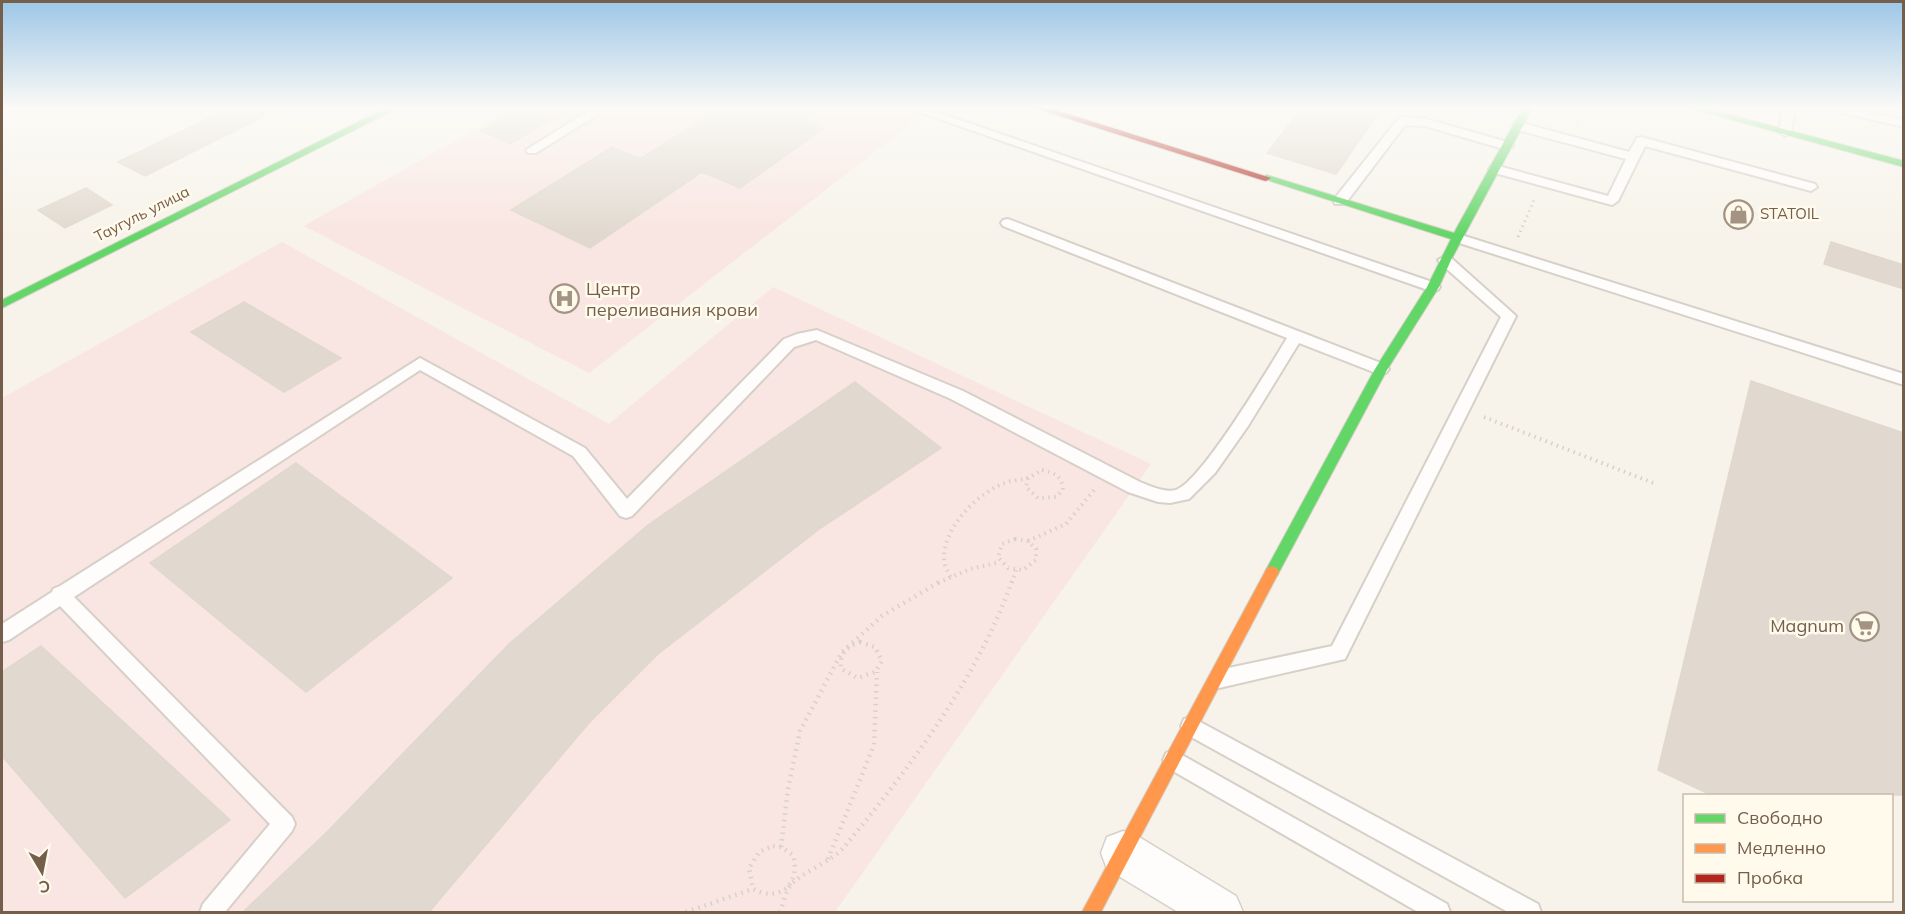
<svg xmlns="http://www.w3.org/2000/svg" width="1905" height="914" font-family="Mulish,sans-serif">
  <rect width="100%" height="100%" fill="#f7f3ea"/>
  <g fill="#f9e5e1">
    <polygon points="515,107 929,107 916,120 589,373 304,226"/>
    <polygon points="282,242 609,424 773,287 1151,464 835,912 2,912 2,398"/>
  </g>
  <g fill="#e1d9cf" stroke="#e0d8cc" stroke-width="1.5">
    <polygon points="231,107 283,107 145,176 118,162"/>
    <polygon points="524,107 574,107 510,144 481,131"/>
    <polygon points="723,107 823,107 802,121 823,129 740,188 702,172 590,248 511,210 612,147 640,159"/>
    <polygon points="1303,107 1383,107 1336,174 1267,153"/>
    <polygon points="86,188 112,205 65,228 38,210"/>
    <polygon points="1831,242 1904,265 1904,289 1824,264"/>
    <polygon points="244,302 341,358 284,392 191,332"/>
    <polygon points="1751,381 1904,433 1904,795 1711,795 1658,770"/>
    <polygon points="855,382 941,448 818,530 658,654 588,724 429,912 243,912 328,831 509,644 648,525"/>
    <polygon points="296,463 452,578 306,692 150,563"/>
    <polygon points="41,646 230,820 125,898 2,756 2,672"/>
  </g>
  <g fill="none" stroke-linecap="round" stroke-linejoin="round">
    <defs>
      <g id="lane">
        <polygon points="595,107 609,107 536,153 528,153 526,150"/>
        <polygon points="905,107 922,107 1438,284 1440,287 1438,290 1428,290"/>
        <polygon points="1783,107 1795,107 1791,132 1785,136 1779,132"/>
        <polygon points="1825,107 1846,107 1904,120 1904,127 1827,109"/>
        <polygon points="1402,117 1426,119 1511,143 1513,146 1507,150 1425,126 1405,125 1345,204 1335,204 1334,201 1335,198 1398,119"/>
        <polygon points="1518,122 1629,152 1637,138 1641,137 1815,184 1817,187 1811,191 1645,146 1618,201 1612,205 1491,172 1489,169 1491,166 1495,165 1608,196 1626,159 1514,129 1514,123"/>
        <path d="M1008 219 1386 365 1389 369 1386 373H1376L1299 343 1248 426 1215 473 1189 499 1170 503 1158 502 1128 492 951 399 816 340 794 347 632 516 626 518 620 516 573 456 420 370 74 597 292 817 295 824 292 831 225 912H200L203 904 270 824 60 606 9 640 2 642V624L52 592 53 589 60 586 420 358 585 448 627 499 784 339 797 334 817 330 963 391 1140 482C1150 486 1164 493 1176 490 1202 481 1270 366 1287 338L1003 226 1001 223 1003 220Z"/>
        <polygon points="1458,234 1904,374 1904,385 1453,241 1451,238 1453,235"/>
        <polygon points="1445,256 1450,257 1516,316 1345,659 1219,688 1212,685 1209,679 1212,673 1219,670 1332,646 1501,317 1440,263 1438,260"/>
        <polygon points="1191,717 1538,904 1541,912 1508,912 1184,733 1181,726 1184,719"/>
        <polygon points="1173,750 1447,904 1450,912 1418,912 1166,767 1163,760 1166,753"/>
      </g>
      <polygon id="street" points="1123,831 1139,837 1236,896 1243,912 1178,912 1107,869 1101,853 1107,837"/>
      <g id="fast">
        <polygon points="388,107 400,107 2,308 2,300"/>
        <polygon points="1523,107 1533,107 1451,260 1439,287 1387,370 1277,576 1272,578 1267,576 1265,572 1267,568 1375,369 1427,287 1451,239 1261,178 1266,175 1270,176 1454,233"/>
        <polygon points="1685,107 1701,107 1904,161 1904,167"/>
      </g>
      <polygon id="slow" points="1272,566 1277,568 1279,572 1101,912 1082,912 1267,568"/>
      <polygon id="jam" points="1031,107 1046,107 1271,178 1266,181 1262,180"/>
    </defs>
    <use href="#lane" stroke="#d6d0c9" stroke-width="4"/>
    <use href="#street" stroke="#d6d0c9" stroke-width="3"/>
    <use href="#fast" stroke="#d4cfc5" stroke-width="2"/>
    <use href="#slow" stroke="#d4cfc5" stroke-width="2"/>
    <use href="#jam" stroke="#d4cfc5" stroke-width="2"/>
    <g stroke="#d8d1cb" stroke-width="3" stroke-dasharray="1.5 4" stroke-linecap="butt">
      <polyline points="1578,124 1590,107"/>
      <polyline points="1518,237 1534,200"/>
    </g>
    <g stroke="#d8d1cb" stroke-width="4" stroke-dasharray="1.5 4.5" stroke-linecap="butt">
      <polyline points="1484,417 1656,484"/>
      <path d="M1042 470C1055 473 1062 476 1063 490L1056 497 1038 498 1026 487 1028 478Z"/>
      <polygon points="1015,539 1028,541 1036,549 1036,560 1023,570 1008,568 998,557 1002,544"/>
      <polyline points="1028,541 1066,524 1094,490"/>
      <path d="M950 577C948 571 944 566 944 559 943 528 977 493 1005 483 1012 480 1021 480 1028 478"/>
      <polyline points="938,583 970,569 1000,562"/>
      <polyline points="1012,583 1016,570"/>
    </g>
    <g stroke="#d8d1cb" stroke-width="4.5" stroke-dasharray="1.5 5" stroke-linecap="butt">
      <path d="M860 642 875 647 882 661 875 672 858 678 841 669C840 653 845 648 860 642Z"/>
      <path d="M773 846 781 847 793 855C801 884 780 903 753 889L749 868 759 852Z"/>
      <polyline points="781,847 788,789 800,731 842,652 882,616 941,581"/>
      <polyline points="828,859 874,745 877,672"/>
      <polyline points="686,912 753,889"/>
      <path d="M780 912C783 904 785 893 790 886 801 872 832 862 845 846 911 766 977 679 1012 581"/>
    </g>
    <use href="#lane" fill="#fefdfc" fill-rule="evenodd"/>
    <use href="#street" fill="#fefdfc" fill-rule="evenodd"/>
    <use href="#fast" fill="#63d668" fill-rule="evenodd"/>
    <use href="#slow" fill="#ff974d" fill-rule="evenodd"/>
    <use href="#jam" fill="#b3261e" fill-rule="evenodd"/>
  </g>
  <linearGradient id="sky" x2="0" y2="1"><stop stop-color="#9dc6e7"/><stop offset="0.46" stop-color="#fbfaf6"/><stop offset="1" stop-color="#fbfaf6" stop-opacity="0"/></linearGradient>
  <rect width="1905" height="235" fill="url(#sky)"/>
  <defs>
    <symbol id="shop-ring" viewBox="-11 -11 22 22"><circle r="9.5" fill="#fffaec" stroke="#a29383" stroke-width="1.5"/><path d="M-5-2.5h2.3a2.7 3.5 0 0 1 5.4 0H5L5.5 6h-11ZM-1.5-2.5h3a1.5 2.3 0 0 0-3 0Z" fill="#a29383"/></symbol>
    <symbol id="hospital-ring" viewBox="-11 -11 22 22"><circle r="9.5" fill="#fffaec" stroke="#a29383" stroke-width="1.5"/><path d="M-5-5h3v3.5h4V-5h3V5h-3V1.5h-4V5h-3Z" fill="#a29383"/></symbol>
    <symbol id="supermarket-ring" viewBox="-11 -11 22 22"><circle r="9.5" fill="#fffaec" stroke="#a29383" stroke-width="1.5"/><path d="M-6-5.5h2.5l.6 2H6L4.5 2H-2.5L-4.4-4H-6ZM-1.5 3.2a1.3 1.3 0 1 0 .1 0ZM3 3.2a1.3 1.3 0 1 0 .1 0Z" fill="#a29383"/></symbol>
  </defs>
  <g fill-rule="evenodd">
    <use href="#shop-ring" x="1722" y="198" width="33" height="33"/>
    <use href="#hospital-ring" x="548" y="282" width="33" height="33"/>
    <use href="#supermarket-ring" x="1848" y="610" width="33" height="33"/>
  </g>
  <g text-anchor="middle" stroke-width="5" stroke-linejoin="round" paint-order="stroke">
    <g font-size="15" fill="#755f4b" stroke="#fffaec">
      <text transform="translate(142 214) rotate(-27)" y="5">Таугуль улица</text>
    </g>
    <g font-size="15" fill="#755f4b" stroke="#fffaec" text-anchor="start">
      <text x="1760" y="219">STATOIL</text>
    </g>
    <g font-size="18" fill="#755f4b" stroke="#fffaec" text-anchor="start">
      <text x="586" y="295">Центр<tspan x="586" dy="21">переливания крови</tspan></text>
      <text x="1844" y="632" text-anchor="end">Magnum</text>
    </g>
  </g>
  <rect width="1905" height="914" fill="none" stroke="#755f4b" stroke-width="6"/>
  <rect x="1683" y="794" width="210" height="108" fill="#fffaec" stroke="#c8bcac" stroke-width="1.5"/>
  <rect x="1695" y="814" width="30" height="9" fill="#63d668" stroke="#c8bcac" stroke-width="1.5"/>
  <text x="1737" y="824" font-size="18" fill="#755f4b">Свободно</text>
  <rect x="1695" y="844" width="30" height="9" fill="#ff974d" stroke="#c8bcac" stroke-width="1.5"/>
  <text x="1737" y="854" font-size="18" fill="#755f4b">Медленно</text>
  <rect x="1695" y="874" width="30" height="9" fill="#b3261e" stroke="#c8bcac" stroke-width="1.5"/>
  <text x="1737" y="884" font-size="18" fill="#755f4b">Пробка</text>
  <g transform="translate(42 872) rotate(170)" stroke="#fffaec" stroke-width="4.5" paint-order="stroke">
  <path d="M0-4.5L10 22L0 15L-10 22Z" fill="#755f4b"/>
  <text y="-9" font-size="16" font-weight="bold" text-anchor="middle" fill="#755f4b">С</text>
  </g>
</svg>
